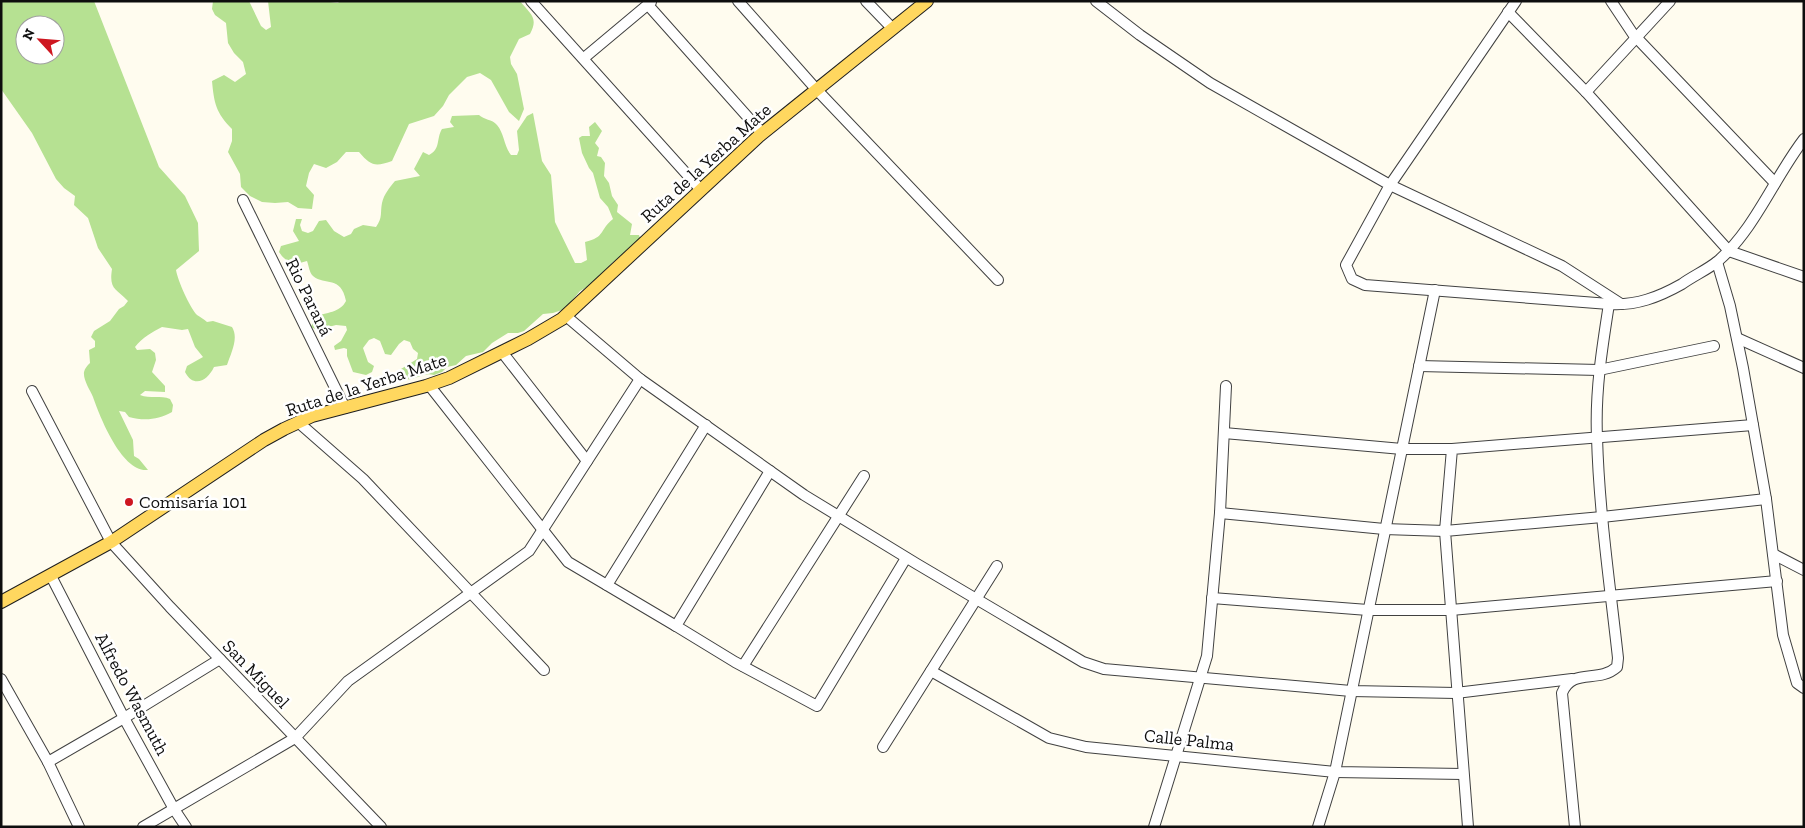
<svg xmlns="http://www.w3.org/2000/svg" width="1805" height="828" font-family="'Zilla Slab',serif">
  <rect width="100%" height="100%" fill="#fffcef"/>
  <g fill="#b6e192" fill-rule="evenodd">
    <path d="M1 1H94L159 167 185 196 198 223 199 251 176 270C178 281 189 306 197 315 200 317 204 319 207 322L213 321 232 327C239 338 231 353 227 365L214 367C208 380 194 389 185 372L187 366 203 357 195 347 188 329 182 330 162 327C152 332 142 338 135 347L137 350 150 349 155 353 156 360 152 372 165 386V392L145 391 140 395C150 399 161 395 170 399L173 405 172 412C158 420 144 421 129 417L125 412 119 411 133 440 134 456 139 459 148 470C122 473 100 417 93 397 90 390 83 380 84 372 85 368 87 366 90 363L89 350 95 347V341L91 337 94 331 110 321 119 309 124 306 128 301C115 288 109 289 112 269L98 248 88 218 74 205 75 196 64 188 56 179 32 133 1 89ZM25 25H55V55H25Z"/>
    <path d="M213 1H249L261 26 266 30 271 27 268 1H322L338 3 340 1H520C530 14 539 17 530 34L519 39 510 57 511 64 517 74 524 109 519 121 509 112 491 80 480 73 467 77 449 95 443 106 434 116 409 124 392 161C375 167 371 166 359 152H346L337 162 326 168 314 164 309 173 306 186 314 195 312 209 298 208 288 202 275 203 262 202 250 196 241 187 240 174 228 152 232 141V129C216 113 214 103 212 81L224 75 235 82 246 74 243 62 234 53 228 43 226 23 215 15 212 9Z"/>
    <path d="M533 113 542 161 551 175 555 222 575 263H581L587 260 585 242C606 237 599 230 613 219L608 207 600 198 593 173 589 168 582 153 579 138 582 136H590L589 127 595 122 602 131 595 143 599 148 597 156 601 157 605 163 604 176 609 183 612 196 618 205 617 212 632 224 630 235H639L640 238 639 241 612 263 592 284 580 291 565 309 553 313 543 314 524 331 518 333H508L492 343 483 352 466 356 456 365 447 367 442 372 434 375C420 371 413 385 397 377L401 369 417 359 418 353 413 349 410 342 404 340 399 344 391 355 385 354 380 341 374 338 369 340 363 348 368 362 374 366 372 372 366 375 353 372 347 356V349L344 348 335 350 334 346 341 341 347 330 346 326 336 325 317 330 311 327 315 317C326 312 340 313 346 301 341 275 325 286 313 276 309 272 309 266 307 261 295 265 286 263 279 252L281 246 299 241 293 231 296 219H302L300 225 302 231 308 233 313 231 319 221 326 220 334 231 344 237 351 234 354 229 363 225 376 227C383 217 380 213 382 203 384 194 390 187 395 181L420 176 414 169 423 152 429 155C441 149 436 139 442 129L454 127 450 122 452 116 479 115C484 120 492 119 497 125 504 133 504 146 511 155H517L519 150 517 131 527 116Z"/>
  </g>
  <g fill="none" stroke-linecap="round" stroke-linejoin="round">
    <defs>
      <g id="minor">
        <polyline points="531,1 701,190"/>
        <polyline points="738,1 816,89 998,280"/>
        <polyline points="866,1 893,29"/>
        <path d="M1096 1 1140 35 1210 83 1390 185 1346 265 1352 279 1365 285 1609 304C1636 306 1659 297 1682 284 1693 276 1707 270 1718 261 1755 229 1774 178 1804 139"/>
        <polyline points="1516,1 1390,185 1562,266 1621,304"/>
        <polyline points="1611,1 1633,34 1775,183"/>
        <polyline points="1670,1 1586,92 1729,251 1804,277"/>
        <polyline points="648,5 762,133"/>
        <polyline points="1508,12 1586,92"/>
        <polyline points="584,58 651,2"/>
        <polyline points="243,200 345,408"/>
        <polyline points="1717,262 1730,306 1743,368 1766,499 1783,635 1797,683 1804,688"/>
        <polyline points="566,316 640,379 804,495 917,564 1083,662 1104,669 1351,691 1456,693 1572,679"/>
        <polyline points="1737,338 1804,368"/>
        <polyline points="502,352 587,461"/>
        <polyline points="1419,366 1599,370 1714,346"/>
        <polyline points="429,385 568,562 676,626"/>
        <polyline points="32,391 111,542 170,607 381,827"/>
        <polyline points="298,422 363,479 544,670"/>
        <polyline points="1224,433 1402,449 1452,449"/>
        <polyline points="770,471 676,626 735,662 817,706 906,558"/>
        <polyline points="1220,513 1384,529 1445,531 1452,449 1753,425"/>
        <polyline points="1773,554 1804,570"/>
        <polyline points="51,576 124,718 174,809 186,827"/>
        <polyline points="607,585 706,425"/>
        <polyline points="1212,598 1368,610 1451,610 1777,581"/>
        <polyline points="743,666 864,476"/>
        <polyline points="931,671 1049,738 1086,747 1335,772 1463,774"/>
        <polyline points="1,679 48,762 79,827"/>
        <polyline points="883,747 997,566"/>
        <polyline points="48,762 124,718 220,659"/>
        <polyline points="143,827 295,738 348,681 529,551 640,379"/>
        <polyline points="1154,827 1207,656 1220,513 1226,386"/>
        <polyline points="1318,827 1335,772 1435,290"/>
        <polyline points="1468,827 1445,531 1602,517 1766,499"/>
        <path d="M1575 827 1562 693C1573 667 1598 684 1617 667L1618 658C1610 585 1599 511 1597 437 1595 392 1602 348 1609 304"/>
      </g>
      <polyline id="major" points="1,602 111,542 264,440 284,429 312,416 426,386 449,378 528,339 562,319 759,136 927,1"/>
    </defs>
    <use href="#minor" stroke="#414141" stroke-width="12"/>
    <use href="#major" stroke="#1f1f1f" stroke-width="14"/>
    <use href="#minor" stroke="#fff" stroke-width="10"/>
    <use href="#major" stroke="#ffd75f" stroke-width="12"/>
  </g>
  <circle fill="#ce1721" stroke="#fff" stroke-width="2" cx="129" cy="502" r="5"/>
  <g text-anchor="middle" stroke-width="5" stroke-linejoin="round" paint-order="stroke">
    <g font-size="18" fill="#0e0e0e" stroke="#fff">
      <text transform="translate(706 163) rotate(-42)" y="6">Ruta de la Yerba Mate</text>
      <text transform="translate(309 297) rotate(64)" y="6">Rio Paraná</text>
      <text transform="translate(366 385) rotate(-18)" y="6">Ruta de la Yerba Mate</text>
      <text transform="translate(256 674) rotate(46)" y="6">San Miguel</text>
      <text transform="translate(132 694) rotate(62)" y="6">Alfredo Wasmuth</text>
      <text transform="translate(1189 740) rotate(6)" y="6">Calle Palma</text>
    </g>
    <g font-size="18" fill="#0e0e0e" stroke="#fff" text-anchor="start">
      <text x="139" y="508">Comisaría 101</text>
    </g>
  </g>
  <rect width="1805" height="828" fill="none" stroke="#0e0e0e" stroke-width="5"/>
  <g transform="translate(40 40) rotate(296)"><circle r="24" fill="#ffffff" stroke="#9f9f9f"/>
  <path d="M0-4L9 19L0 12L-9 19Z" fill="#ce1721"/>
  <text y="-8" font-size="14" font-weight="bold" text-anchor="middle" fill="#0e0e0e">N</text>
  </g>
</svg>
